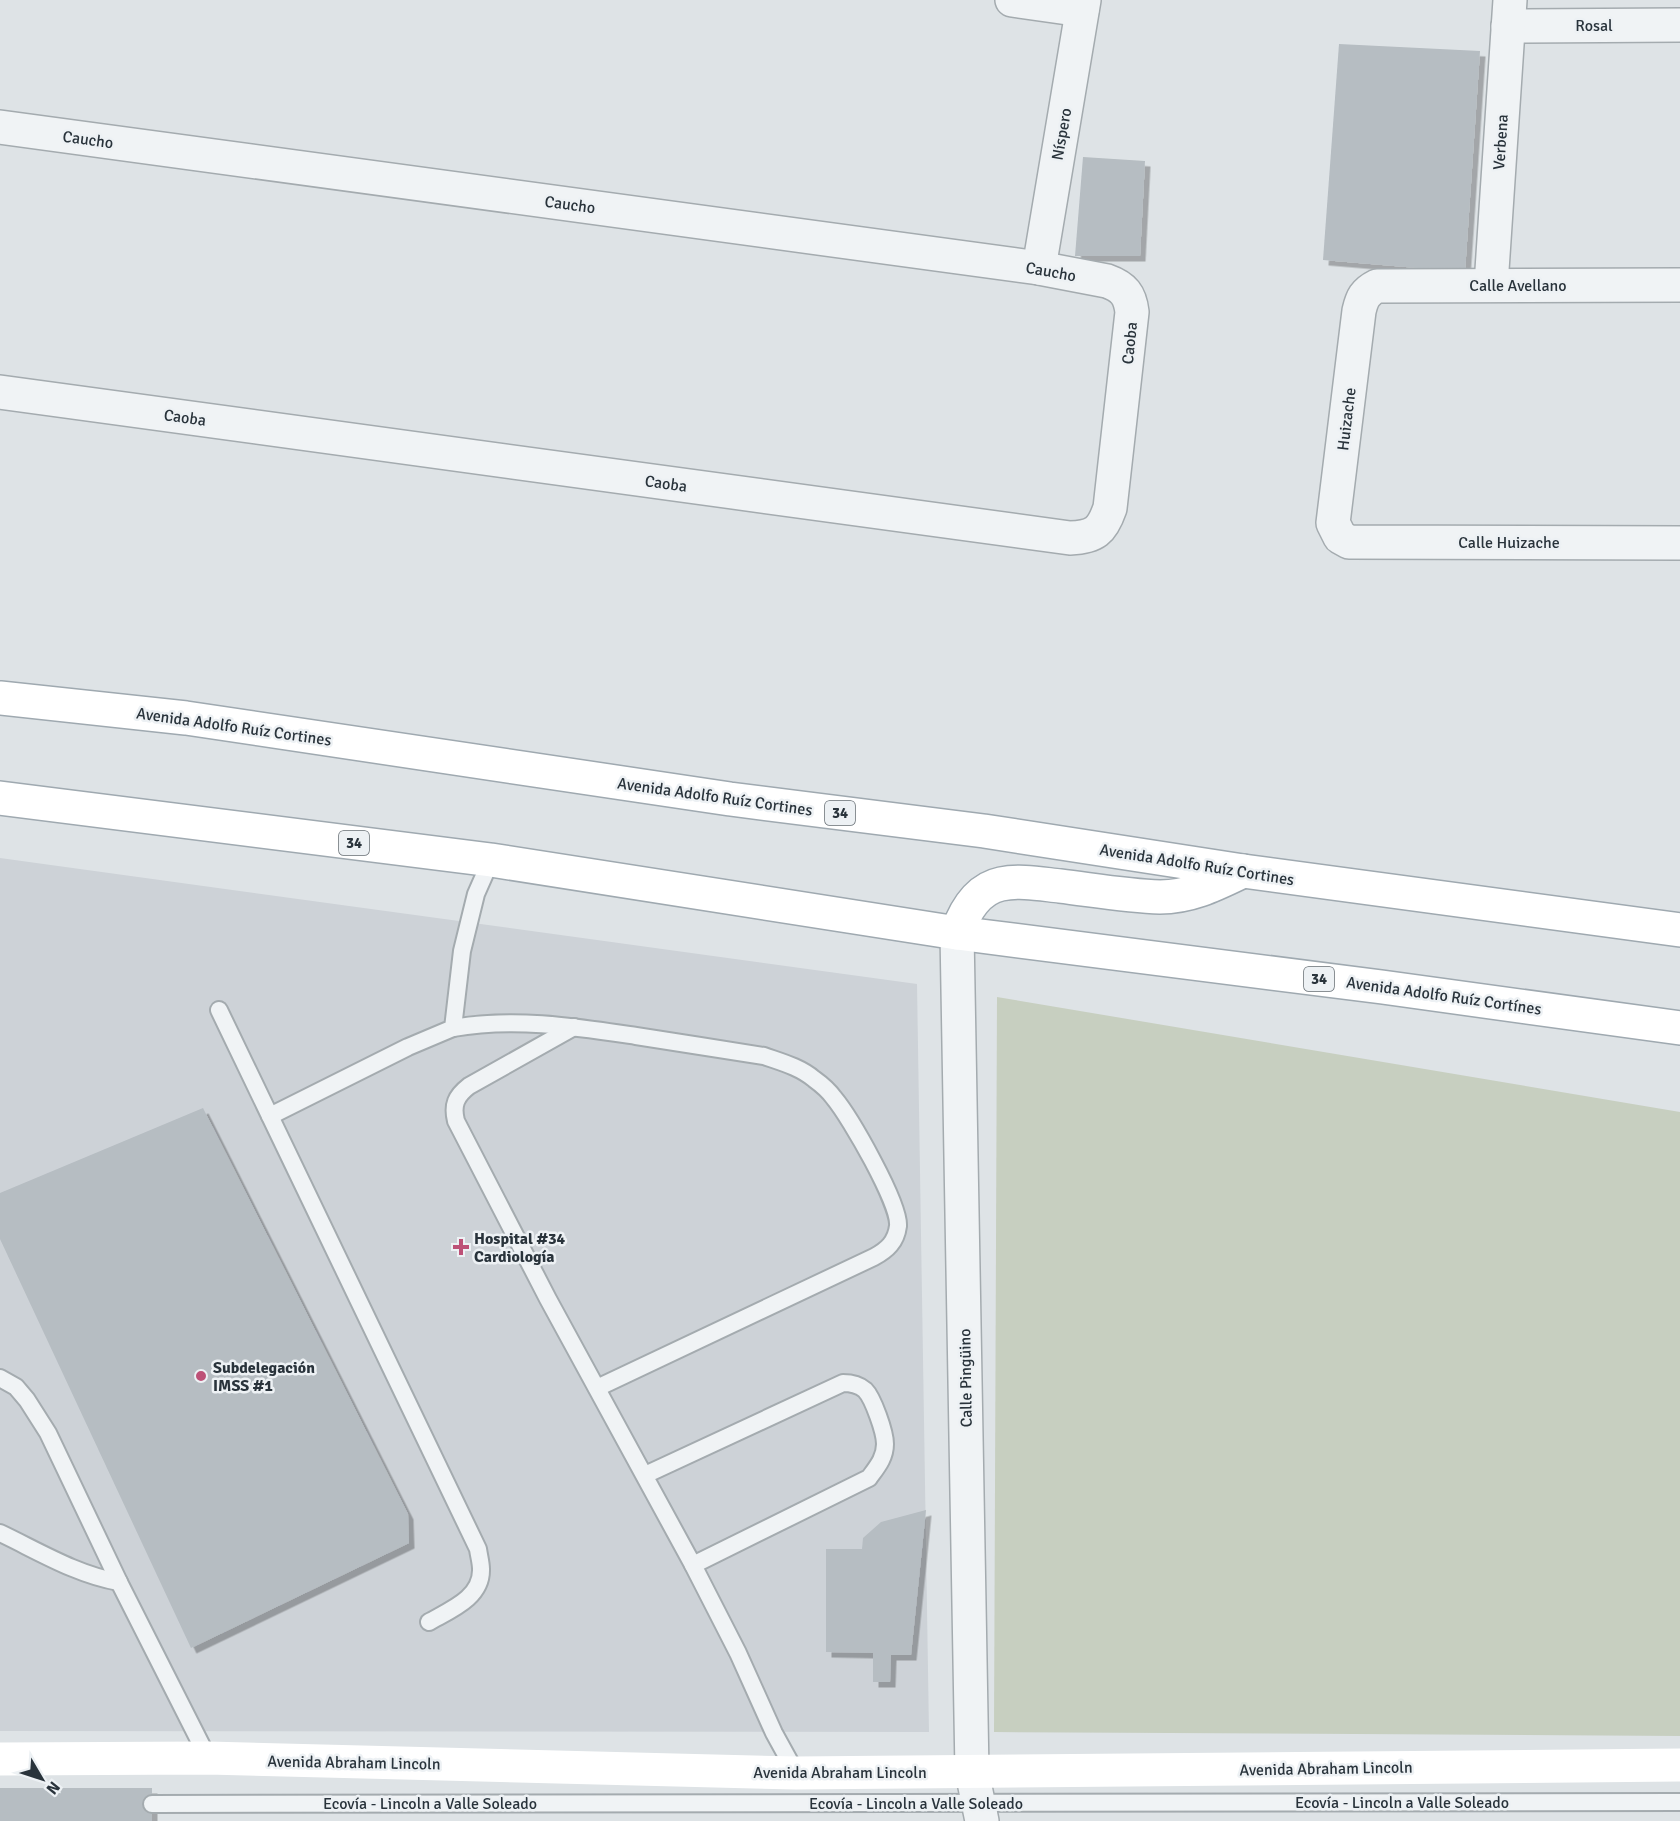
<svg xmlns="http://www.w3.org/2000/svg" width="1680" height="1821" font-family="Signika,sans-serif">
  <defs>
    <filter id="shadow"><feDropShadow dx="5.5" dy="5.5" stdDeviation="0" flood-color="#0004"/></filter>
  </defs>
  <rect width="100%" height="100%" fill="#dee3e6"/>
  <polygon fill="#cdd2d7" points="0,858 917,984 929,1732 0,1731"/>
  <polygon fill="#c7cfc0" points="997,997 1680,1112 1680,1736 994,1732"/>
  <g fill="#b6bdc2" filter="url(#shadow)">
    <polygon points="1339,44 1480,51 1465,272 1323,260"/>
    <polygon points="1083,157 1145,161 1140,256 1075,256"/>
    <polygon points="203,1108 408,1514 409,1543 191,1648 0,1239 0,1193"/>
    <polygon points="926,1510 911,1655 891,1655 890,1682 873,1682 873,1653 826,1652 826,1549 862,1549 863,1538 881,1522"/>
    <rect x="0" y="1788" width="152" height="33"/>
  </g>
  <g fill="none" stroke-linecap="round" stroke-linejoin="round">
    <defs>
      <g id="service">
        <path d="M219 1010 478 1549C479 1556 481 1563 481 1569 482 1598 450 1610 429 1622"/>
        <path d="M574 1027 469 1086C456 1096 452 1105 456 1121L548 1299 693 1565 869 1478C877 1467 885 1458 885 1444 885 1432 873 1398 865 1390 858 1384 851 1383 843 1383L645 1475"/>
        <path d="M453 1028C515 1017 576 1027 636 1036 679 1043 721 1049 764 1056 781 1062 800 1067 814 1079 821 1084 829 1091 834 1098 850 1117 900 1204 898 1226 896 1242 887 1250 874 1257L597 1388"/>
        <polyline points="270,1116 408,1047 453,1028 462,951 476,894 491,860"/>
        <polyline points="0,1378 16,1387 27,1400 48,1433 119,1582 208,1758"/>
        <path d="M0 1533C38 1551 77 1575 119 1582"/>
        <polyline points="693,1565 738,1653 774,1733 796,1773"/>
        <polyline points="152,1804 1680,1802"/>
      </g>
      <g id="minor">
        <polyline points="1012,0 1082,10"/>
        <polyline points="1508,26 1680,25"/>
        <path d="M0 127 1039 268 1107 281C1124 287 1130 295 1132 312L1110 508C1102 531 1095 537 1070 538L0 392"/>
        <polyline points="1039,268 1084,0"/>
        <polyline points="1491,285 1510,0"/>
        <path d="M1680 285 1377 286C1365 292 1362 298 1359 311L1333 523 1340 537 1349 542 1680 543"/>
        <polyline points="957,933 972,1772 982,1821"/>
      </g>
      <g id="primary">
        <polyline points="0,698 186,718 730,799 984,831 1243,871 1680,930"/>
        <polyline points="0,798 491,860 957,933 1382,987 1680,1028"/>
        <path d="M957 933C964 913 977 889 1001 884 1020 880 1041 884 1060 886 1093 890 1127 896 1160 897 1191 897 1216 884 1243 871"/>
      </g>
    </defs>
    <use href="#service" stroke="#a4abaf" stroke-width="20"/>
    <use href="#minor" stroke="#a4abaf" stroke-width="36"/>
    <use href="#primary" stroke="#9fa9b0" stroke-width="36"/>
    <use href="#service" stroke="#f0f3f5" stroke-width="16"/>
    <use href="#minor" stroke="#f0f3f5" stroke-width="33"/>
    <polyline stroke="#fff" stroke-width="33" points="0,1759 208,1758 796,1773 1680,1765"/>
    <use href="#primary" stroke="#fff" stroke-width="33"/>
  </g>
  <g fill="#bd5177" stroke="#edf1f4" stroke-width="2">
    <path d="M458 1238h6v6h6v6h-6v6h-6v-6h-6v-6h6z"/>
    <circle cx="201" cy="1376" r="6"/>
  </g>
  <g text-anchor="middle" stroke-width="5" stroke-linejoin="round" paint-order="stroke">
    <g fill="#edf1f4" stroke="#646c72" stroke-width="1.5">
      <rect x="825" y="801" width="30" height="24" rx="4.5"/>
      <rect x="339" y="831" width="30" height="24" rx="4.5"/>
      <rect x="1304" y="967" width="30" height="24" rx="4.5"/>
    </g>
    <g font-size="15" font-weight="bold" fill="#29333b">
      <text x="840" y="818">34</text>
      <text x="354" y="848">34</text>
      <text x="1319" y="984">34</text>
    </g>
    <g font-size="16" fill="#29333b" stroke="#edf1f4">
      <text x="1594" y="31">Rosal</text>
      <text transform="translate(1061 134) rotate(-80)" y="6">Níspero</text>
      <text transform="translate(88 139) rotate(8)" y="6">Caucho</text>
      <text transform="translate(1500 142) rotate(-86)" y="6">Verbena</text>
      <text transform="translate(570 204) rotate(8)" y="6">Caucho</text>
      <text transform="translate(1051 271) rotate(10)" y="6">Caucho</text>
      <text x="1518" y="291">Calle Avellano</text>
      <text transform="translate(1129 343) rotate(-84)" y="6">Caoba</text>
      <text transform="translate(185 417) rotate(8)" y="6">Caoba</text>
      <text transform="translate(1346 419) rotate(-83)" y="6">Huizache</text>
      <text transform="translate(666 483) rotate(8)" y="6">Caoba</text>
      <text x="1509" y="548">Calle Huizache</text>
      <text transform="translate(234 726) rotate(8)" y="6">Avenida Adolfo Ruíz Cortines</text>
      <text transform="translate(715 796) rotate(8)" y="6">Avenida Adolfo Ruíz Cortines</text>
      <text transform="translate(1197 864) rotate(9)" y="6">Avenida Adolfo Ruíz Cortines</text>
      <text transform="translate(1444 995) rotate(8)" y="6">Avenida Adolfo Ruíz Cortínes</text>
      <text transform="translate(965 1378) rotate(-91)" y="6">Calle Pingüino</text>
      <text transform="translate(354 1762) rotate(1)" y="6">Avenida Abraham Lincoln</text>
      <text transform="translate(1326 1768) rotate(-1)" y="6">Avenida Abraham Lincoln</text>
      <text x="840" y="1778">Avenida Abraham Lincoln</text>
      <text x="1402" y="1808">Ecovía - Lincoln a Valle Soleado</text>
      <text x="430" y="1809">Ecovía - Lincoln a Valle Soleado</text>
      <text x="916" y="1809">Ecovía - Lincoln a Valle Soleado</text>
    </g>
    <g font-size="16" font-weight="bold" fill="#29333b" stroke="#edf1f4" text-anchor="start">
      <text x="474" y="1244">Hospital #34<tspan x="474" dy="18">Cardiología</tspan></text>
      <text x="213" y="1373">Subdelegación<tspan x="213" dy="18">IMSS #1</tspan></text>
    </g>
  </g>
  <g transform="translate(42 1779) rotate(129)" stroke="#edf1f4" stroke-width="4.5" paint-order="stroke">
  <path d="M0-4.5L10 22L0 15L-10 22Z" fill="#29333b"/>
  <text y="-9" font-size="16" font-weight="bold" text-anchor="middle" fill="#29333b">N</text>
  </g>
</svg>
